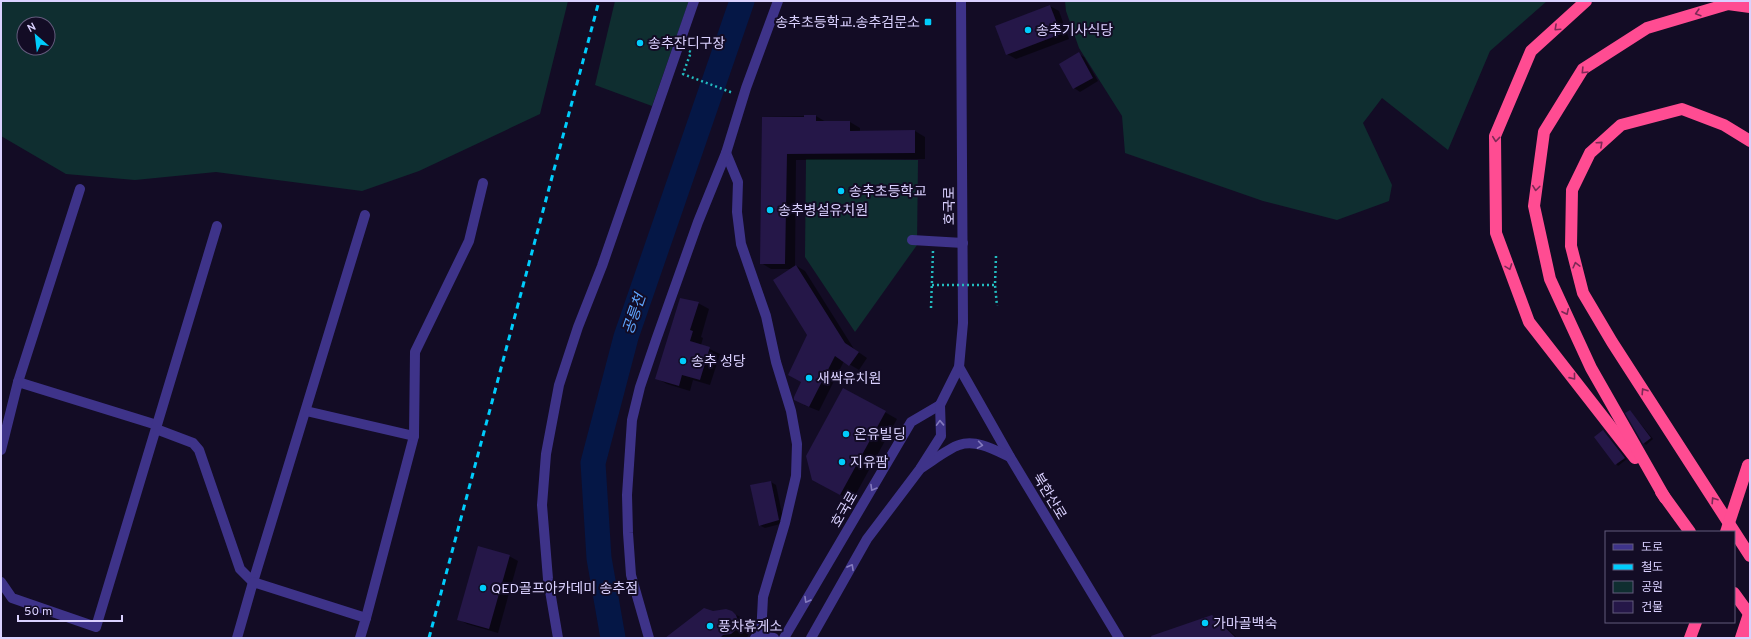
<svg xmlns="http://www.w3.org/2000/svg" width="1751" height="639" font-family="Overpass,'Noto Sans KR',sans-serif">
  <rect width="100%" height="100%" fill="#130c25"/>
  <g fill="#0f2e30" fill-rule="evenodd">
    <path d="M1 1H568L540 114 419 171 362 191 216 172 135 180 66 174 1 136ZM24 24H48V48H24Z"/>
    <polygon points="615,1 689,1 652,106 595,85"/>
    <polygon points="1065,1 1547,1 1490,51 1448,150 1382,98 1363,123 1392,185 1389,201 1337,220 1263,201 1125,153 1122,116 1079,48 1066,11"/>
    <polygon points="806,159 918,160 917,245 855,332 805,257"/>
  </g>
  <g fill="#0007">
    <polygon points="1050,6 1059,11 1069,39 1016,59 1007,54"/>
    <polygon points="1079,54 1084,57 1098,81 1080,92 1074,88"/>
    <polygon points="816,116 826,122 850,122 860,128 860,132 915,131 925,137 925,159 796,160 795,265 805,271 854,349 867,358 859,370 844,361 819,411 804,405 802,382 809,335 791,269 771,269 761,263 763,117"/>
    <polygon points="698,303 709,309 701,337 703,338 701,345 720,354 710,385 693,380 690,391 667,384 656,378"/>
    <polygon points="844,389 897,419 852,501 825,486"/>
    <polygon points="1630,411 1653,439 1646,445 1644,443"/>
    <polygon points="1604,431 1627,459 1618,466 1595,437"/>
    <polygon points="771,482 776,485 784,523 765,528 759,525"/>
    <polygon points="509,556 518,561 498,633 467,624 458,619"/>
    <polygon points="713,612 731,612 744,619 748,623 750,630 748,636 746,638 671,638"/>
    <polygon points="1212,617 1221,622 1237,638 1172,638"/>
  </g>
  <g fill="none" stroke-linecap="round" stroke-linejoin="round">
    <polyline stroke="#051746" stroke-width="25" points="613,638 599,558 593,463 626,337 742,1"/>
  </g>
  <g fill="#251748">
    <polygon points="1050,5 1061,34 1006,55 995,26"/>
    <polygon points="1079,52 1093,78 1073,89 1059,64"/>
    <polygon points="804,115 816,115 816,121 850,121 850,131 915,130 915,153 787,154 785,264 760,264 762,117 804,117"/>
    <polygon points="796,265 845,343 859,352 849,366 835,356 809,407 794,400 794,397 801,382 788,375 807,335 773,280"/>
    <polygon points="680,298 699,302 690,330 693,331 690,341 710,347 700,380 682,375 679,386 655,379"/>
    <polygon points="843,388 886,411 840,495 812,480 806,456"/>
    <polygon points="1630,410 1651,438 1643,444 1625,413"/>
    <polygon points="1603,430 1625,458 1615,465 1594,437"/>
    <polygon points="771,481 779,520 759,526 750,485"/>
    <polygon points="478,546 510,555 489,629 457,620"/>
    <polygon points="704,608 713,611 726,609 732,611 736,615 739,623 737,629 731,634 723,635 720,638 665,638"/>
    <polygon points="1212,615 1236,638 1152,638 1151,636"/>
  </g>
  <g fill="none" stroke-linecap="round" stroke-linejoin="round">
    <g stroke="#23bcc0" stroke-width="2.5" stroke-dasharray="2 3" stroke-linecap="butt">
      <polyline points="689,51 691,52 683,74 733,93"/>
      <polyline points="996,256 995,285 997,306"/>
      <polyline points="931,308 933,251"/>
    </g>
    <g stroke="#3e3389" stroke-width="10">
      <polyline points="726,153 738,182 737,212 741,244 766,316 776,362 791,411 797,444 796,476 785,523 763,597 761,636"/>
      <polyline points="912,240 963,243"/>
      <polyline points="959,367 1010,457 1119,638"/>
      <polyline points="18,382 80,189"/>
      <polyline points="306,411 414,436 366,618"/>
      <polyline points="156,429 193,443 199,450 240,569 253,582 365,215"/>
      <polyline points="414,436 415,352 469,241 483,183"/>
      <polyline points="1,450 18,382 157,425"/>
      <path d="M921 468C931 462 949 448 959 445 976 439 995 450 1010 457"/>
      <polyline points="1,582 12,598 96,627 217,226"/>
      <polyline points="237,638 253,582 366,618 360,638"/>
      <polyline points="558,638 548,579 542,505 546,454 559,385 578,327 602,266 694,1"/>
      <polyline points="649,638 631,575 628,533 627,495 632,420 640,387 656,340 698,222 726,153 746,88 778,1"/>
      <polyline points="755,638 761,636 774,638"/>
      <polyline points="784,638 911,422 940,405"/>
      <polyline points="811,638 867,539 920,469 941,436 940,405 959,367 963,323 961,1"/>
    </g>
    <g stroke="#ff4c92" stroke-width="12">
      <polyline points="1586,1 1531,51 1495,136 1496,233 1529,322 1635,458"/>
      <polyline points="1750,141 1724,125 1682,109 1621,125 1590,153 1572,190 1571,246 1583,293 1612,342 1750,556"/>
      <polyline points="1661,492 1690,532"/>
      <polyline points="1665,498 1591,368 1550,279 1534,206 1544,132 1583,69 1647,28 1728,4 1750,7"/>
      <polyline points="1734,593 1750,615"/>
      <polyline points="1690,638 1696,622"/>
      <polyline points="1747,638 1750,633"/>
    </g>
    <polyline stroke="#00cdfc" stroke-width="3" stroke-dasharray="6 5" stroke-linecap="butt" points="429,638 599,1"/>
    <polyline stroke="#23bcc0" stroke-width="2.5" stroke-dasharray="2 3" stroke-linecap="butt" points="932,285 995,285"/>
    <g stroke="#ff4c92" stroke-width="12">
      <polyline points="1726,532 1748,465"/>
      <polyline points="1741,638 1750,611"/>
    </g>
  </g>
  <defs><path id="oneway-chevron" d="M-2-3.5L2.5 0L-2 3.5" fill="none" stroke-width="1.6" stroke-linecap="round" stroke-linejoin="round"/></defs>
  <g stroke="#7d2956">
    <use href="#oneway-chevron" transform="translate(1698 13) rotate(164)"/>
    <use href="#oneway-chevron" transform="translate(1557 28) rotate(137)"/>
    <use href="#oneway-chevron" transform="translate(1584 71) rotate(134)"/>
    <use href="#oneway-chevron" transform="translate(1496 139) rotate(96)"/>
    <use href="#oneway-chevron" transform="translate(1600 144) rotate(-42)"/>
    <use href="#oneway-chevron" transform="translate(1536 188) rotate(97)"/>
    <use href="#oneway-chevron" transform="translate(1576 265) rotate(-104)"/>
    <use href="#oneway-chevron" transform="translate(1509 267) rotate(70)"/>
    <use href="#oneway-chevron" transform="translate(1566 312) rotate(65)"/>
    <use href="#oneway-chevron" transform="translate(1573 377) rotate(51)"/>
    <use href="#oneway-chevron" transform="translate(1644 391) rotate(-123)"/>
    <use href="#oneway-chevron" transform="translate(1714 500) rotate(-123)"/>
  </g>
  <g stroke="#847abe">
    <use href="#oneway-chevron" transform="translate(940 423) rotate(-92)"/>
    <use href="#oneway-chevron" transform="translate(980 445) rotate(9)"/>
    <use href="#oneway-chevron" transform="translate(873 488) rotate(120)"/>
    <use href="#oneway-chevron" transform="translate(851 567) rotate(-61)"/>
    <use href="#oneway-chevron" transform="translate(807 600) rotate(120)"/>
  </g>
  <g fill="#00cdfc" stroke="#130c25" stroke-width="1.5">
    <rect x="924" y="18" width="8" height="8" rx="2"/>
    <circle cx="1028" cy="30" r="4"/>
    <circle cx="640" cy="43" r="4"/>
    <circle cx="841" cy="191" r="4"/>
    <circle cx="770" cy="210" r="4"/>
    <circle cx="683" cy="361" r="4"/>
    <circle cx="809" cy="378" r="4"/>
    <circle cx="846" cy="434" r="4"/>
    <circle cx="842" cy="462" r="4"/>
    <circle cx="483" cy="588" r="4"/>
    <circle cx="1205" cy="623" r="4"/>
    <circle cx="710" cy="626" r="4"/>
  </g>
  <g text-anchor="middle" stroke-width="4" stroke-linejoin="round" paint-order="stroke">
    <g font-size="14" fill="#dad1ff" stroke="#130c25" text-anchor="start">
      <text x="920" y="27" text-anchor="end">송추초등학교.송추검문소</text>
      <text x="1036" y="35">송추기사식당</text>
      <text x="648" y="48">송추잔디구장</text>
      <text x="849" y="196">송추초등학교</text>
      <text x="778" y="215">송추병설유치원</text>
      <text x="691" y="366">송추 성당</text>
      <text x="817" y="383">새싹유치원</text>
      <text x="854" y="439">온유빌딩</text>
      <text x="850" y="467">지유팜</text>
      <text x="491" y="593">QED골프아카데미 송추점</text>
      <text x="1213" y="628">가마골백숙</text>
      <text x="718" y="631">풍차휴게소</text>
    </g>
    <g font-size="14" fill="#dad1ff" stroke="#130c25">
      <text transform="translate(949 206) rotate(-90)" y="5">호국로</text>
      <text transform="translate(1050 496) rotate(59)" y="5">북한산로</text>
      <text transform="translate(844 509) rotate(-60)" y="5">호국로</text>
    </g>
    <g font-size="15" font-style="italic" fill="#5fa7ff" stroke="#130c25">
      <text transform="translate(634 314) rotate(-71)" y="5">공릉천</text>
    </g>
  </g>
  <rect width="1751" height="639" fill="none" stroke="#dad1ff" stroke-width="4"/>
  <rect x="1605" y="531" width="130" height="92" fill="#130c25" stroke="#635b7c"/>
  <rect x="1613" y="544" width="20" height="6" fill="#3e3389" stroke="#635b7c"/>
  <text x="1641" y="551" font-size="12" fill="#dad1ff">도로</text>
  <rect x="1613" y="564" width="20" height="6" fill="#00cdfc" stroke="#635b7c"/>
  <text x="1641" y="571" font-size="12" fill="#dad1ff">철도</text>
  <rect x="1613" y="581" width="20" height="12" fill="#0f2e30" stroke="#635b7c"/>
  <text x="1641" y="591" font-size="12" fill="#dad1ff">공원</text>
  <rect x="1613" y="601" width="20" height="12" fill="#251748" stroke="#635b7c"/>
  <text x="1641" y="611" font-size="12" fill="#dad1ff">건물</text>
  <g transform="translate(36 36) rotate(332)"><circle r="19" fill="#130c25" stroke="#635b7c"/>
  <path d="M0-3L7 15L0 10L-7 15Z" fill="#00cdfc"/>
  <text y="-6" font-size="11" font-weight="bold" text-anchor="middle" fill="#dad1ff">N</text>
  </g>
  <path d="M18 615v6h104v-6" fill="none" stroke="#dad1ff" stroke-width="2"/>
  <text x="24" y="615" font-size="12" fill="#dad1ff" stroke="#130c25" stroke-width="3" paint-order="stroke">50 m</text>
</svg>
